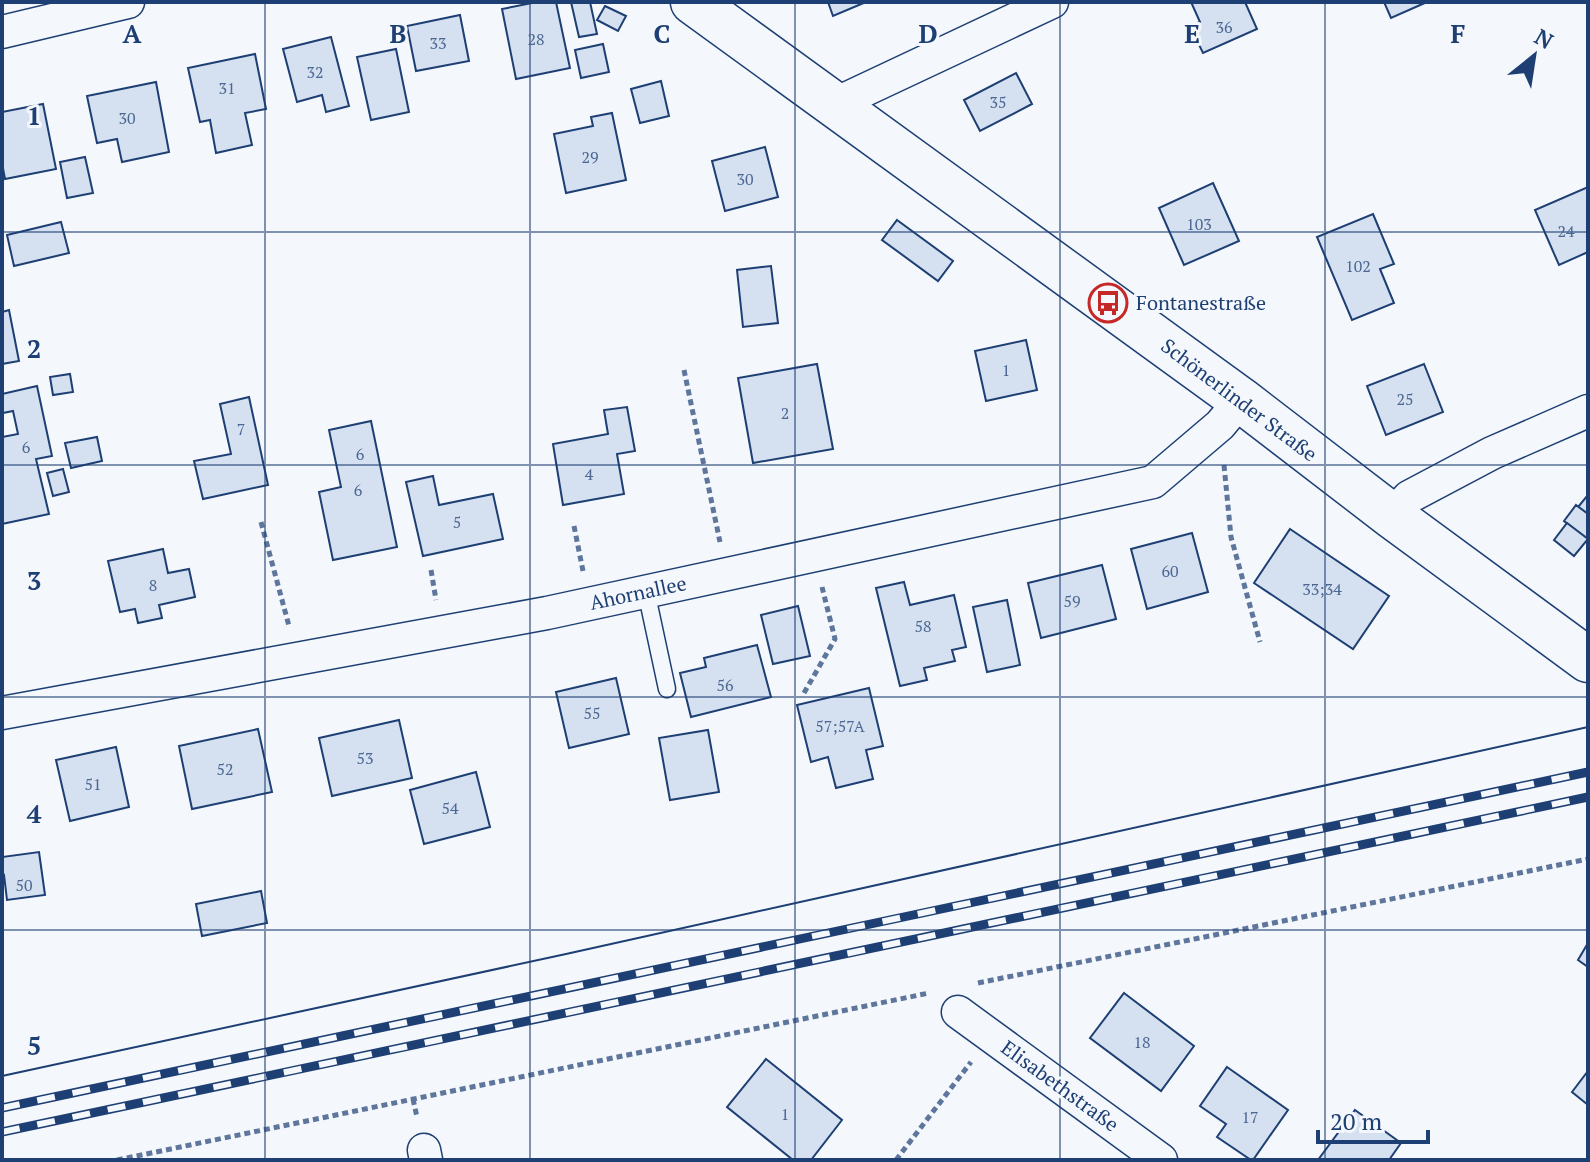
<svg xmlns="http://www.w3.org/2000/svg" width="1590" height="1162" font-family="'PT Serif',serif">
  <rect width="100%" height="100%" fill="#f4f7fb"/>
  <g fill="#d5e0f0" stroke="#1d3f73" stroke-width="2">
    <polygon points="537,2 556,2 570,68 516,79 502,9"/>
    <polygon points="571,2 590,2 597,34 579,37"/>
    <polygon points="828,2 866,2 833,16"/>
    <polygon points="1191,2 1245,2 1257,29 1203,53 1190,26 1200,22"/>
    <polygon points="1384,2 1427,2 1391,18"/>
    <polygon points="605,6 626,16 618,31 597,20"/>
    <polygon points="460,15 469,61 416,71 407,26"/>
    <polygon points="331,37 349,106 326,112 322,95 297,102 283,49"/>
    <polygon points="603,44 609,72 581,78 575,50"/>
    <polygon points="396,49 409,112 371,120 357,57"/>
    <polygon points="255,54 266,109 245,113 252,145 216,153 210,120 200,122 188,68"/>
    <polygon points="1016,73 1032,104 980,131 964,100"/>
    <polygon points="661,81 669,116 640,123 631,89"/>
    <polygon points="156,82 169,152 122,162 117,139 97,143 87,96"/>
    <polygon points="43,104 56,169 5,179 2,163 2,112"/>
    <polygon points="612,113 626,180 566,193 554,134 593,126 591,117"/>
    <polygon points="765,147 778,197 725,211 712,161"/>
    <polygon points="85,157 93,193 67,198 60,162"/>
    <polygon points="1213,183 1239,241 1184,265 1159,208"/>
    <polygon points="1588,187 1588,252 1559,265 1535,210"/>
    <polygon points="1373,214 1394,264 1380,269 1394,303 1352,320 1317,237"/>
    <polygon points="897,220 953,261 938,281 882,240"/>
    <polygon points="61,222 69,253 14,266 7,235"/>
    <polygon points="771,266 778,323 743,327 737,270"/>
    <polygon points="9,310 19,361 2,364 2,312"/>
    <polygon points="1026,340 1037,390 986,401 975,351"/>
    <polygon points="817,364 833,449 753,463 738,378"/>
    <polygon points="1424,364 1443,412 1386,435 1367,386"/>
    <polygon points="70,374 73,392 53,395 50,377"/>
    <polygon points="37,386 52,456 36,459 49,514 2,524 2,437 18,434 13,411 3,413 2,394"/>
    <polygon points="249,397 268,485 203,499 194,461 231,454 220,404"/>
    <polygon points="627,407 635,451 617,454 624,494 563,505 553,444 608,434 604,410"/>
    <polygon points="371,421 397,547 333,560 319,492 341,487 329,430"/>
    <polygon points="97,437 102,461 71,468 65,443"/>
    <polygon points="63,469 69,492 53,496 47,473"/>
    <polygon points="433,476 439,505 493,494 503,539 423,556 406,482"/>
    <polygon points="1587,496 1588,496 1588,514 1578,507"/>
    <polygon points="1576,505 1588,514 1588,540 1564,521"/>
    <polygon points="1567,523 1588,539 1574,556 1554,540"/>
    <polygon points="1290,529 1389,596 1353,649 1254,583"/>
    <polygon points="1192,533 1208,592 1147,609 1131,549"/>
    <polygon points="163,549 168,573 189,569 195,597 159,605 162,618 138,623 135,609 120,612 108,561"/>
    <polygon points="1102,565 1116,619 1041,638 1028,583"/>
    <polygon points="904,582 910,605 954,595 966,647 952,650 955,661 924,668 927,680 900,686 876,588"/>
    <polygon points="1007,600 1020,665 987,672 973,607"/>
    <polygon points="798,606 810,656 773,664 761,615"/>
    <polygon points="757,645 771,697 691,717 680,673 706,667 704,658"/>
    <polygon points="616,678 629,734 569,748 556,692"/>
    <polygon points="869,688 883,746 866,750 873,779 836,788 828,757 811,762 797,705"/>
    <polygon points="399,720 412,778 332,796 319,738"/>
    <polygon points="258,729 272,792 192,809 179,746"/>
    <polygon points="708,730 719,792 670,800 659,738"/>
    <polygon points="116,747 129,807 70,821 56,760"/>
    <polygon points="476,772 490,827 424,844 410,790"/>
    <polygon points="39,852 45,895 7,900 4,875 2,876 2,857"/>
    <polygon points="261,891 267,923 202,936 196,904"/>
    <polygon points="1588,943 1588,967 1578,960"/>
    <polygon points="1124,993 1194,1046 1161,1091 1090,1038"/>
    <polygon points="766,1059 842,1120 811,1160 793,1160 727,1107"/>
    <polygon points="1227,1067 1288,1110 1253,1160 1251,1160 1217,1137 1226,1124 1200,1106"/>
    <polygon points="1588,1071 1588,1105 1572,1092"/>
    <polygon points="1355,1110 1401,1143 1389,1160 1318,1160"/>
  </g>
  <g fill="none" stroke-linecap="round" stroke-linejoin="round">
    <defs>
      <polyline id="lane" points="646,591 667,689"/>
      <g id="street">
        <polyline points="2,32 128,2"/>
        <polyline points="835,104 1052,2"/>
        <polyline points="1392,516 1409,497 1492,453 1588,411"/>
        <polyline points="2,713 547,613 1153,482 1220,425 1241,400"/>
        <polyline points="958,1012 1161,1160"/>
        <polyline points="424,1150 426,1160"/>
      </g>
      <polyline id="secondary" points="693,2 1241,400 1392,516 1588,660"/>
    </defs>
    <use href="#lane" stroke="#1d3f73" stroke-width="19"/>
    <use href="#street" stroke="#1d3f73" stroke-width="35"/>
    <use href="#secondary" stroke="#1d3f73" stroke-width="47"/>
    <g stroke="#5e769c" stroke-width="5" stroke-dasharray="6 4" stroke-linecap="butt">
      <polyline points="684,370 720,542"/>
      <polyline points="1224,465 1231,537 1260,642"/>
      <polyline points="261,522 289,626"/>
      <polyline points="574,526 583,571"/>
      <polyline points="431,570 436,600"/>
      <polyline points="804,693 835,639 822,587"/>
      <polyline points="978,983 1588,859"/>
      <polyline points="413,1099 417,1117"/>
      <polyline points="117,1160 929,993"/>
      <polyline points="896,1160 971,1062"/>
    </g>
    <use href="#lane" stroke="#f4f7fb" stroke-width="16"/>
    <use href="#street" stroke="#f4f7fb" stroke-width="32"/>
    <use href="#secondary" stroke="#f4f7fb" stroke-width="44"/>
    <polyline stroke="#1d3f73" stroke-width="2" points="2,1076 566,954 1588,727"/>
    <defs>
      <g id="rail">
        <polyline points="2,1108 1588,772"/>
        <polyline points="2,1132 1588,797"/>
      </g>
    </defs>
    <use href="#rail" stroke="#1d3f73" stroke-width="9"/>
    <use href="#rail" stroke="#f4f7fb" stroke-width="6" stroke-dasharray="18" stroke-linecap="butt"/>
  </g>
  <path fill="none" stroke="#1d3f73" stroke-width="2" stroke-opacity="0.55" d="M265 2V1160M530 2V1160M795 2V1160M1060 2V1160M1325 2V1160M2 232H1588M2 465H1588M2 697H1588M2 930H1588"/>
  <defs>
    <symbol id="bus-ring" viewBox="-11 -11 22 22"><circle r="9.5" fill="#f4f7fb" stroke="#c62828" stroke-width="1.5"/><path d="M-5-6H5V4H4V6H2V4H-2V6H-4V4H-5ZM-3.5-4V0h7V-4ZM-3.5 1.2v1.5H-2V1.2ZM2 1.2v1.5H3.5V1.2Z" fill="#c62828"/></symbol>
  </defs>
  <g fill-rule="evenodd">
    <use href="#bus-ring" x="1086" y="281" width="44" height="44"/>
  </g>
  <g text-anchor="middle" stroke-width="6" stroke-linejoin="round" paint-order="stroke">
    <g font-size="16" fill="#4b6792">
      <text x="1224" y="33">36</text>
      <text x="536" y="45">28</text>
      <text x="438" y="49">33</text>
      <text x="315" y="78">32</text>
      <text x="227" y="94">31</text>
      <text x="998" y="108">35</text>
      <text x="127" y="124">30</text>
      <text x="590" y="163">29</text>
      <text x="745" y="185">30</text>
      <text x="1199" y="230">103</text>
      <text x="1566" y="237">24</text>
      <text x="1358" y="272">102</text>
      <text x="1006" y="376">1</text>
      <text x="1405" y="405">25</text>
      <text x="785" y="419">2</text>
      <text x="241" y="435">7</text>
      <text x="26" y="453">6</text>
      <text x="360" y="460">6</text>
      <text x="589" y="480">4</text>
      <text x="358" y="496">6</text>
      <text x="457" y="528">5</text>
      <text x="1170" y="577">60</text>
      <text x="153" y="591">8</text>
      <text x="1322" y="595">33;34</text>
      <text x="1072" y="607">59</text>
      <text x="923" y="632">58</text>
      <text x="725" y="691">56</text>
      <text x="592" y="719">55</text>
      <text x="840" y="732">57;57A</text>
      <text x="365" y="764">53</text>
      <text x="225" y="775">52</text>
      <text x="93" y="790">51</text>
      <text x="450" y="814">54</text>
      <text x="24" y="891">50</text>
      <text x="1142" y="1048">18</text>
      <text x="785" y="1120">1</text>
      <text x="1250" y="1123">17</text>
    </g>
    <g font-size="20" fill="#1d3f73" stroke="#f4f7fb" text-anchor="start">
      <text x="1136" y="310">Fontanestraße</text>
    </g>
    <g font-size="20" fill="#1d3f73" stroke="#f4f7fb">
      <text transform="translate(1239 400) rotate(37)" y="7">Schönerlinder Straße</text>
      <text transform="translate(638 593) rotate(-12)" y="7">Ahornallee</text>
      <text transform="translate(1060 1086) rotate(36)" y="7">Elisabethstraße</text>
    </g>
  </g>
  <g font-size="26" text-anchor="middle" font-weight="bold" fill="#1d3f73" stroke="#f4f7fb" stroke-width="6" stroke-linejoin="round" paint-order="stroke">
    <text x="132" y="43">A</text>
    <text x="398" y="43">B</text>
    <text x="662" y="43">C</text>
    <text x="928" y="43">D</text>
    <text x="1192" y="43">E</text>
    <text x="1458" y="43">F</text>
    <text x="34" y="125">1</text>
    <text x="34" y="358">2</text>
    <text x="34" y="590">3</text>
    <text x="34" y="823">4</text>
    <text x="34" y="1055">5</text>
  </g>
  <rect width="1590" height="1162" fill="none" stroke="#1d3f73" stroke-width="8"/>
  <g transform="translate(1534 56) rotate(30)" stroke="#f4f7fb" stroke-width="6" paint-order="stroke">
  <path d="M0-6L14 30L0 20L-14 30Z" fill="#1d3f73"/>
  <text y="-12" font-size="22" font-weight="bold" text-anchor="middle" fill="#1d3f73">N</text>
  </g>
  <path d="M1318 1130v12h110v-12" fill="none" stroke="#1d3f73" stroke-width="4"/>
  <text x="1330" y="1130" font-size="24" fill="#1d3f73" stroke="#f4f7fb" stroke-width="6" paint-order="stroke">20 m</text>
</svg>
